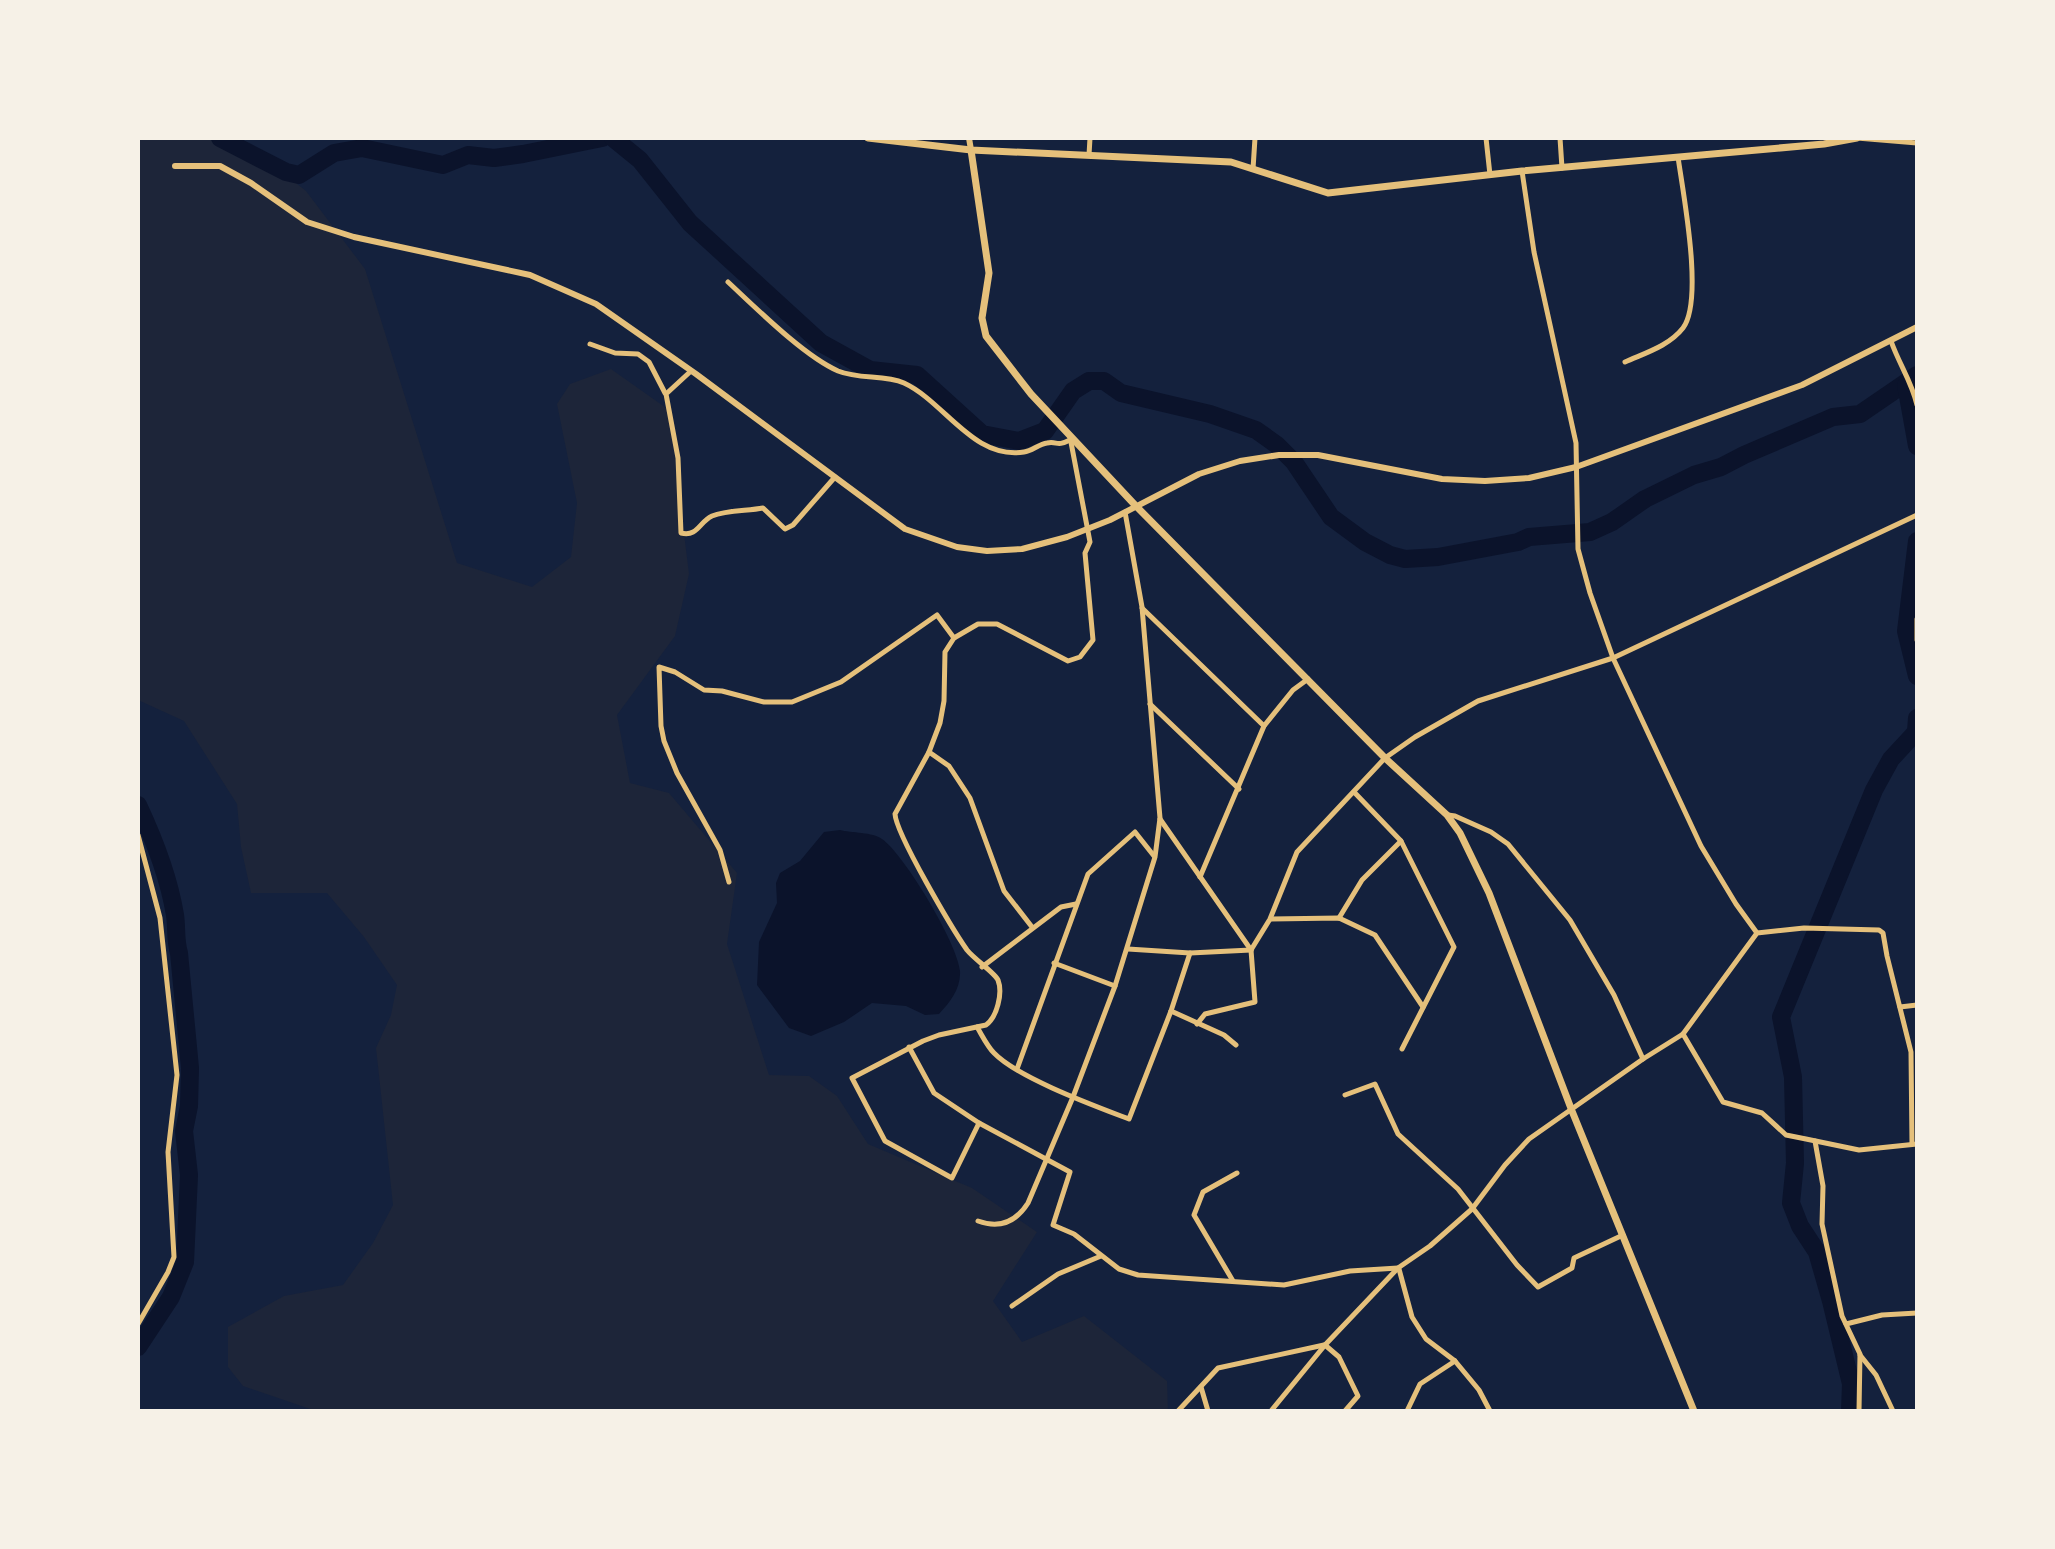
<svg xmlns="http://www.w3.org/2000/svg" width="2055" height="1549" font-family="'Space Grotesk',sans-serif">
  <rect width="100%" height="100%" fill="#14213d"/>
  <polygon fill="#1d2539" points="138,138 239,138 306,191 365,269 457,563 532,587 571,557 577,503 557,404 570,384 611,369 669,410 689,574 675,636 617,715 630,783 669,793 737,873 727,944 769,1075 809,1076 837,1096 868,1144 972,1188 1037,1232 993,1301 1022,1342 1084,1316 1167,1381 1168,1411 316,1411 243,1386 228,1367 228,1327 284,1296 343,1285 373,1243 393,1205 376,1048 391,1015 397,985 364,937 327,893 251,893 241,847 237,804 184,721 138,700"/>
  <path fill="#0b132b" d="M840 830C851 833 873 832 882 839 904 854 958 944 960 971 961 989 950 1002 939 1014L925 1015 906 1006 872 1003 844 1022 811 1036 789 1028 757 985 759 942 777 903 776 883 780 873 800 861 824 832Z"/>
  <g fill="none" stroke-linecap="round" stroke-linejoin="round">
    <g stroke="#0b132b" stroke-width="18">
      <polyline points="220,138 286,172 299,175 334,153 362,148 443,165 468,155 494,158 523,154 602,138"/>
      <polyline points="613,138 640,160 690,223 821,343 870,370 917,375 982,434 1019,441 1045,431 1073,391 1089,381 1104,381 1121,393 1210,414 1256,430 1277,445 1294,462 1331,517 1365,542 1390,555 1405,559 1438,557 1518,542 1529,537 1590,532 1612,522 1645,499 1694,475 1721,467 1744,455 1833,417 1860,414 1917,375"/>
      <polyline points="1906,385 1917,446"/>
      <polyline points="1917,541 1906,631 1917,676"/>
      <path d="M138 805C154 839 169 878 175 915 177 928 175 940 179 953L190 1068 189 1106 184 1131 189 1175 185 1262 171 1297 138 1347"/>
      <polyline points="1850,1411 1851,1384 1831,1301 1817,1252 1800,1226 1791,1203 1795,1163 1793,1077 1781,1017 1874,790 1891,759 1916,732 1917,718"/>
    </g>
    <g stroke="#e5c07b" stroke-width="5">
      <polyline points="1486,138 1490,175"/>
      <polyline points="1560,138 1562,168"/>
      <polyline points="1857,138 1917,143"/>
      <polyline points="1089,155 1090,138"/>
      <polyline points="1253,169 1255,138"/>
      <polyline points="1522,171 1534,252 1576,443 1578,549 1590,593 1613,658 1701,846 1736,904 1757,933"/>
      <path d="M728 282C756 308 804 356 838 371 860 380 884 374 904 383 945 402 973 460 1024 452 1032 451 1039 444 1047 443 1058 441 1056 447 1070 440"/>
      <path d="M1891 341C1899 364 1912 382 1917 405"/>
      <polyline points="590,344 615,353 638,354 649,362 665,393"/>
      <path d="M1625 362C1645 353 1669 346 1683 328 1704 300 1683 193 1678 157"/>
      <path d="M691 371 666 394 678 458 681 533C698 537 699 522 712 516 727 510 748 511 763 508L785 529 793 525 835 477"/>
      <polyline points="1142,608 1264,726"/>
      <polyline points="1917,619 1917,640"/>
      <polyline points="1150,704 1239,789"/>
      <polyline points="929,752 949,766 970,798 1004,891 1032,927"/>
      <polyline points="1354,792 1401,841 1454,947 1402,1049"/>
      <polyline points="1448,815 1455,816 1491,832 1508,844 1570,920 1614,995 1643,1059"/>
      <polyline points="1160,819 1251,950 1255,1002 1205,1014 1197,1024"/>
      <polyline points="138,835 160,918 177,1075 168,1152 174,1257 168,1272 138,1324"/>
      <polyline points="1200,877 1264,726 1293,690 1308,679"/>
      <polyline points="729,882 720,850 677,773 664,741 661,726 659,667 675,672 704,690 722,691 764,702 792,702 841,682 937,615 954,638"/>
      <polyline points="1339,918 1362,880 1401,841"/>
      <polyline points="1271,919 1339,918 1375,935 1423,1007"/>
      <polyline points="1128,949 1190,953 1251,950"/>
      <polyline points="1251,950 1270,919 1297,852 1385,758 1415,737 1478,701 1613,658 1917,515"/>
      <polyline points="1054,963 1115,986"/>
      <polyline points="982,967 1061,907 1076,904"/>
      <polyline points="1900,1007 1917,1005"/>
      <polyline points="1171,1011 1224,1035 1236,1045"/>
      <path d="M977 1027C982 1035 987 1046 994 1053 1018 1078 1095 1106 1129 1119L1171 1011 1190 953"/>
      <polyline points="1683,1034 1723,1102 1762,1113 1786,1135 1806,1139 1859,1150 1917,1144"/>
      <polyline points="909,1047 934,1093 979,1123 1070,1172 1053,1225 1074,1234 1119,1269 1138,1275 1284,1285 1350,1271 1398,1268"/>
      <polyline points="1017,1069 1088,874 1135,832 1154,856"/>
      <polyline points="1345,1095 1375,1084 1398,1134 1458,1189 1517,1265 1538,1287 1572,1268 1574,1258 1623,1235"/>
      <path d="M979 1123 952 1178 885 1141 852 1078 923 1041 939 1035 986 1025C997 1017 1003 993 998 980 995 973 974 959 967 950 953 930 896 834 895 814L929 752 940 723 944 701 945 652 954 638 978 624H997L1068 661 1080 657 1093 640 1085 553 1090 542 1070 437"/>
      <polyline points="1815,1141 1823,1186 1822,1224 1842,1316 1860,1354 1859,1411"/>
      <path d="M978 1221C1000 1229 1016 1222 1028 1203L1073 1097 1115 986 1155 857 1160 818 1142 607 1125 512"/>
      <polyline points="1399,1269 1412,1317 1426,1339 1455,1361 1479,1390 1490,1411"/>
      <polyline points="1233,1281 1194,1215 1203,1192 1237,1173"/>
      <polyline points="1012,1306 1058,1274 1101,1256"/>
      <polyline points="1846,1324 1882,1315 1917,1313"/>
      <polyline points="1325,1345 1339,1357 1358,1396 1345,1411"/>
      <polyline points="1860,1355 1876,1375 1893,1411"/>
      <polyline points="1201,1387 1208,1411"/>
      <polyline points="1178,1411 1218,1368 1324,1345"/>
      <polyline points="1271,1411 1325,1345 1398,1268 1430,1246 1472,1209 1505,1165 1529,1139 1643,1059 1683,1034 1757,933 1804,928 1879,930 1883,933 1887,956 1911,1052 1912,1144"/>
      <polyline points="1407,1411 1420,1384 1455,1361"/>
    </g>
    <g stroke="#e5c07b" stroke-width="6">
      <polyline points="969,138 971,150"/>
      <polyline points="175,166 220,166 251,183 307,222 354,237 530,275 596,304 696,374 905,529 957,547 987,551 1022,549 1067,537 1110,520 1199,474 1240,461 1279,455 1318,455 1442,479 1485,481 1529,478 1576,467 1802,385 1917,327"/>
    </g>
    <g stroke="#e5c07b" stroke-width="7">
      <polyline points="868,138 971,150 1231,162 1328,193 1522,171 1824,144 1857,138"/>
      <polyline points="971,150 989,273 982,318 986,336 1031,394 1135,505 1385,758 1447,815 1460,833 1489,893 1572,1111 1694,1411"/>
    </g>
  </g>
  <rect width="2055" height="1549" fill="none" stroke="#f6f1e7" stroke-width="280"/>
</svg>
